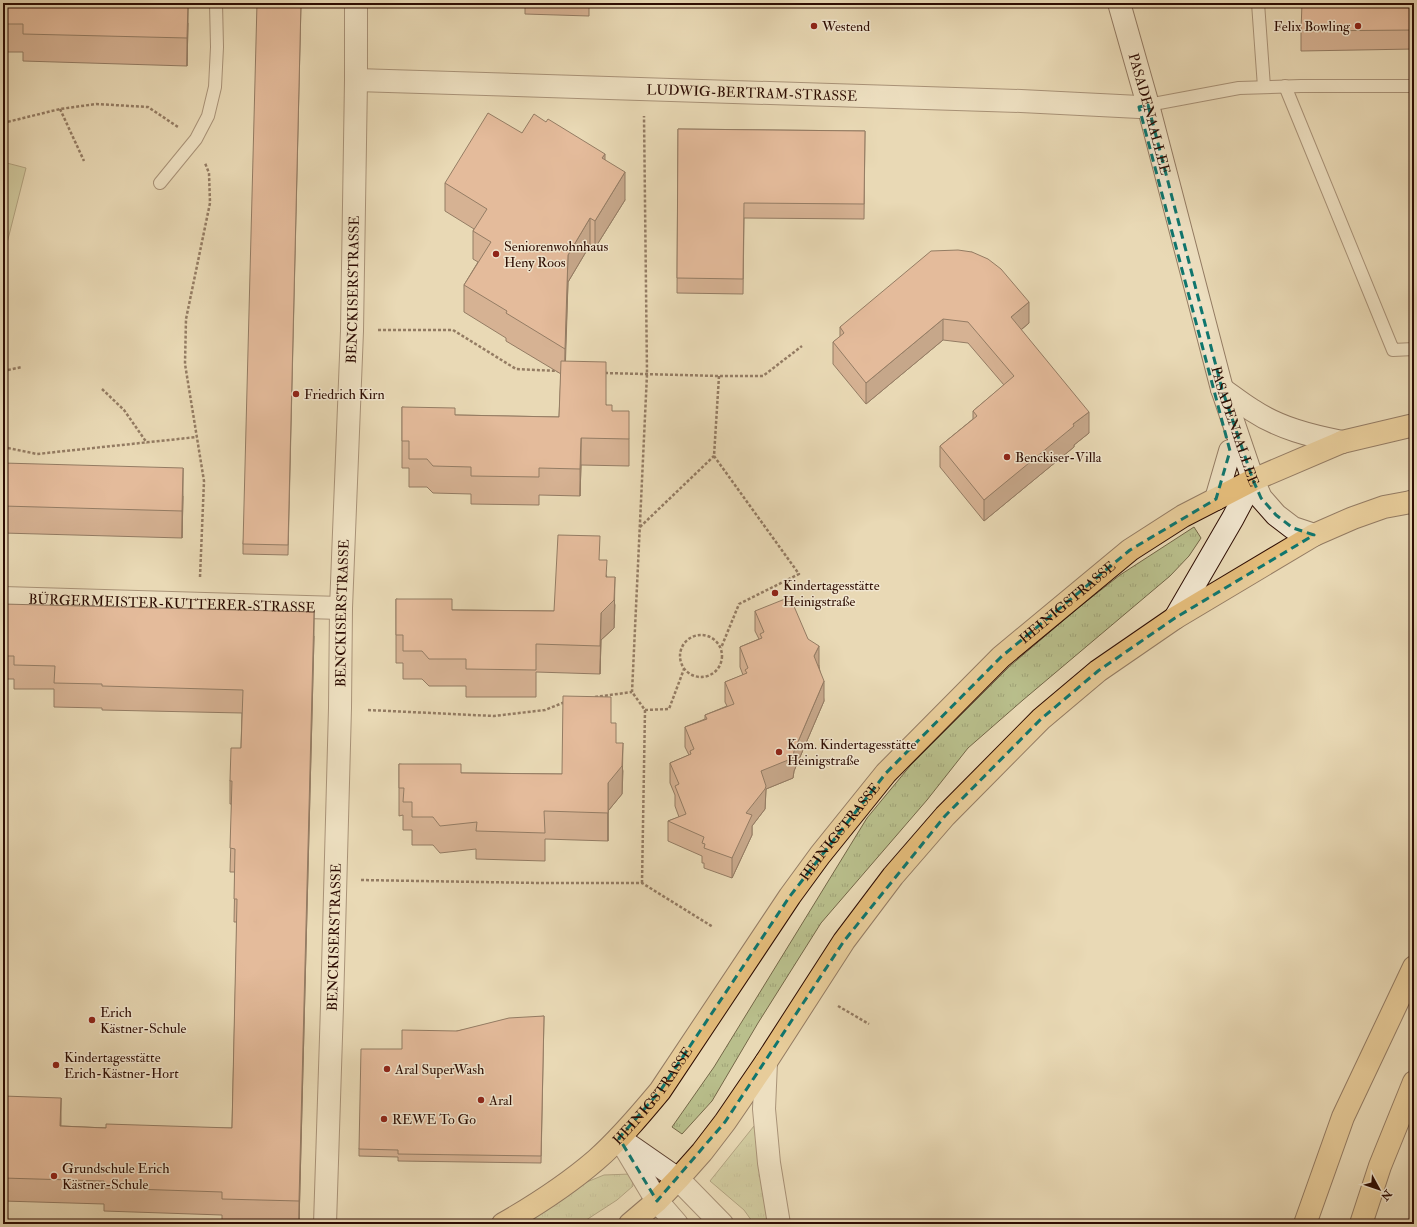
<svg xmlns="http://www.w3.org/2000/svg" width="1417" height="1227" font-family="'IM FELL Double Pica',serif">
  <defs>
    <pattern id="grass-tufts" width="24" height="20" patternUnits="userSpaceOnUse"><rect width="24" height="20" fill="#b9bf8c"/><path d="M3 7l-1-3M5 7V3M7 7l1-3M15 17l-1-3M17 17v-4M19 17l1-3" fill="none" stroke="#9fa377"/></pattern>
  </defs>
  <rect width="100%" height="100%" fill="#e9d9b5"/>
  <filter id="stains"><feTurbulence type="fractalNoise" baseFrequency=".005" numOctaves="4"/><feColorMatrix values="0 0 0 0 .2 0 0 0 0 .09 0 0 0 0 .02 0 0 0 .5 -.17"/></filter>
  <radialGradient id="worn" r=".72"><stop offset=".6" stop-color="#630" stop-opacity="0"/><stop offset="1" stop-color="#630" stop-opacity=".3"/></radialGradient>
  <g fill="url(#grass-tufts)" stroke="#736647">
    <polygon points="1194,527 1201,538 1189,556 1170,576 1023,700 968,748 927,800 821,923 758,1023 712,1101 682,1134 672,1127 714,1067 867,818 910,766 1010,666 1078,608 1120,575"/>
    <polygon points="754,1126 768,1224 754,1224 744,1210 710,1181"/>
    <polygon points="631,1174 633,1186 617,1200 580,1224 515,1224 577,1186 604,1175"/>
  </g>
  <polygon fill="#b9bf8c" stroke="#736647" points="3,162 26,168 3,259"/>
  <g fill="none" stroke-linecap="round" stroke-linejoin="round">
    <defs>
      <g id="service">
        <polyline points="1258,3 1264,87"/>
        <polyline points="1285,86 1393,350 1414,349"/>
        <polyline points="1148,105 1239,88 1301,86 1414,86"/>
        <polyline points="160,183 196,139 208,116 215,87 217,47 216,3"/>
      </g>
      <g id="minor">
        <path id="s1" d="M356 80 1021 101 1139 107 1148 105"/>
        <path id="s2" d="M3 598 341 608"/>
        <path id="s3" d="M325 1224 332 1006 340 708 341 608 352 331 356 80V3"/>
      </g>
      <g id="tertiary">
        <polyline points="766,1062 764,1109 769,1163 779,1224"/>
        <polyline points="619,1138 678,1179 722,1224"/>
        <polyline points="623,1144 657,1201 677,1224"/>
      </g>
      <g id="secondary">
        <path id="s4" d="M1119 3 1148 105 1222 389 1253 480 1261 498 1276 515 1293 528 1314 535"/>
        <path d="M1222 389C1232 396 1242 404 1252 410 1279 428 1311 436 1342 442"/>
        <polyline points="1216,499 1230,451"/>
        <polyline points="1175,618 1233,518 1253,480"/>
      </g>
      <g id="primary">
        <path id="s5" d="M503 1224C536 1205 567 1185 596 1160 619 1140 640 1115 660 1091L790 896 820 855 886 773 1001 657 1130 550 1183 516 1253 480 1342 442"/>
        <polyline points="630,1224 657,1201 678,1179 702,1152 725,1122 766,1062 844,941 893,876 945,816 1041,719 1098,671 1175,618 1314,535 1353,518 1384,507 1411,502"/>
      </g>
      <g id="trunk">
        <polyline points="1342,442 1414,425"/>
        <polyline points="1411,502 1414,502"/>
        <polyline points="1305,1224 1343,1117 1414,967"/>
        <polyline points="1361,1224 1380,1166 1414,1082"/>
      </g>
    </defs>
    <use href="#service" stroke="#5c3f2f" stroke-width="14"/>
    <use href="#minor" stroke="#5c3f2f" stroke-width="24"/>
    <use href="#tertiary" stroke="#5c3f2f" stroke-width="24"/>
    <use href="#secondary" stroke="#2d0c02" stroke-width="24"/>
    <use href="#primary" stroke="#2d0c02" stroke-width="24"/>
    <use href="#trunk" stroke="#2d0c02" stroke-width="24"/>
    <g stroke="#2d0c02" stroke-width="2.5" stroke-dasharray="3 2" stroke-linecap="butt">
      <polyline points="60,109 84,161"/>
      <polyline points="3,123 60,109 96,104 148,107 178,127"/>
      <polyline points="378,330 453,330 516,369 558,371"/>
      <polyline points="3,371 22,367"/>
      <polyline points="605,373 719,376 763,376 802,346"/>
      <polyline points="719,376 714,456 799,574 739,604 721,648"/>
      <polyline points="102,389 124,410 147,443"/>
      <polyline points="3,447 37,454 197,437"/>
      <polyline points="640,527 714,456"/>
      <polyline points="200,577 204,481 185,364 186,319 210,203 209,173 205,163"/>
      <circle cx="701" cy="656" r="21"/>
      <polyline points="595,697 632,692"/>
      <polyline points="368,710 494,716 545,710 565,702"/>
      <polyline points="645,710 669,709 684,669"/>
      <polyline points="361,880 539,883 642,883 713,927"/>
      <polyline points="642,883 645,710 632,692 647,374 644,116"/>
      <polyline points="838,1006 869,1024"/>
    </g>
    <use href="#service" stroke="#f1e6cf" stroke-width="12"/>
    <use href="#minor" stroke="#f1e6cf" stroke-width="22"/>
    <use href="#tertiary" stroke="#f1e6cf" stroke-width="22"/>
    <use href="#secondary" stroke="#f1e6cf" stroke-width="22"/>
    <use href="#primary" stroke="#e4bc7a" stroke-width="22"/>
    <use href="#trunk" stroke="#e4bc7a" stroke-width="22"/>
  </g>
  <g fill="#be836c" stroke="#2d0c02">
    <polygon points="3,3 188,23 187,66 23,61 23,52 3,52"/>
    <polygon points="301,3 288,555 243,554 243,544"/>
    <polygon points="525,3 589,3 589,16 525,14"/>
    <polygon points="1414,3 1414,49 1301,51 1301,31"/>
    <polygon points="678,129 865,131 864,219 744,218 743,294 677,293"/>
    <polygon points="522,133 605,160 625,200 595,248 590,245 568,282 565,361 612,411 629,439 629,466 581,465 580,496 539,495 539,505 471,504 471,494 433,493 427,487 409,487 409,468 402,468 402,407 455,415 559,417 561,374 506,341 506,338 464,312 464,285 478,262 473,259 473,231 474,229 445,211 445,183"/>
    <polygon points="972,252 1029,323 1021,330 1089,433 1074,445 1074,447 984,521 940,467 940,446 973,419 973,411 1004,385 968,343 943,340 866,404 833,364 833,342 840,337 840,327"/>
    <polygon points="3,463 183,496 182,538 3,533"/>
    <polygon points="600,560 607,577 615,605 614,628 601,640 600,674 536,672 536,697 466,697 466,686 429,686 422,679 403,679 403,663 396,663 396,599 452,610 554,611"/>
    <polygon points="3,604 314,636 299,1224 222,1222 222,1215 104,1211 104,1204 3,1201 3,1096 61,1126 106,1128 232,1128 237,922 234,922 235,872 230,872 232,804 230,804 230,781 241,748 242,713 102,710 102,708 54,707 54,689 14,689 14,679 3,679"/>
    <polygon points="755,611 819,665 824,701 794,771 793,778 766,789 765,809 752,826 752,835 732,878 704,868 704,863 702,863 702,856 668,841 668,821 679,817 675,806 675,795 670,783 670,763 689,755 685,747 685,727 705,719 705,715 727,706 725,702 725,682 743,675 740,667 740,647 759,639 755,631"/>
    <polygon points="616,743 623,771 622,794 608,811 608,841 545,839 545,861 476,859 476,849 440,853 433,845 412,845 412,830 403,830 403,815 399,816 399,764 461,773 562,774"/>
    <polygon points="544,1016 541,1163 398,1161 398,1157 359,1156 359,1149 402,1049 457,1031"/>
  </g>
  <g fill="#9b6a58" stroke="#2d0c02">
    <polygon points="188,3 188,23 187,66 187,38"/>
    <polygon points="605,154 605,181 602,158"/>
    <polygon points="625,172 625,200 595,248 595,221"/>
    <polygon points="590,218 590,245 568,282 565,377 565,349 568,255"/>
    <polygon points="1029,302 1029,323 1011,338 1011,317"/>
    <polygon points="943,319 943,340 866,404 866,383"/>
    <polygon points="1089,412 1089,433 1074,445 1074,447 984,521 984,500 1073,424"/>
    <polygon points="581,438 581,465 580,496 580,469"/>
    <polygon points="183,468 183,496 182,538 182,511"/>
    <polygon points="615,577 614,628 601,640 600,674 601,613"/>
    <polygon points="314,612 314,636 299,1224 299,1201"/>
    <polygon points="819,646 819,665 814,676 814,656"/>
    <polygon points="824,681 824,701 794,771 793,778 766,789 765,809 752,826 752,835 732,878 732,858 746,813 761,771 794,751"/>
    <polygon points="623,743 622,794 608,811 608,841 608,783"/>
    <polygon points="61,1098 61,1122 60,1150 60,1126"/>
  </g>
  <g fill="#dd987d" stroke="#2d0c02">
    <polygon points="3,3 188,3 187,38 23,34 23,24 3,24"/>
    <polygon points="257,3 301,3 288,545 243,544"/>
    <polygon points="1302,3 1414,3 1414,30 1301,31"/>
    <polygon points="488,113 522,133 534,114 546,122 548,119 605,154 602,158 625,172 595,221 590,218 568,255 565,349 506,313 507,311 464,285 491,242 473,231 487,209 445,183"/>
    <polygon points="678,129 865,131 864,204 744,203 743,279 677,278"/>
    <polygon points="958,250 972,252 988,259 1001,269 1029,302 1011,317 1089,412 1073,424 1074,426 984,500 940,446 977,416 973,411 1014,376 968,322 943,319 866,383 833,342 844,333 840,327 931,251"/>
    <polygon points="561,361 606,362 606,405 612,405 612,411 629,411 629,439 581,438 580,469 539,468 539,477 471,476 471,467 433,466 427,459 409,459 409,441 402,441 402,407 455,408 455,415 559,417"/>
    <polygon points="3,463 183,468 182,511 3,506"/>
    <polygon points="558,535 600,536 599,560 607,560 606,577 615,577 614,600 601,613 600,646 536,644 536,670 466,669 466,659 429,659 422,651 403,651 403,635 396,635 396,599 452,599 452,610 554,611"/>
    <polygon points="790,597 808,639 819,646 814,656 824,681 794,751 793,758 761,771 766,786 765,789 746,813 752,815 732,858 704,848 705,844 702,843 704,837 668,821 686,814 675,786 679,784 670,763 691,754 690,751 694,749 685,727 707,719 705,715 734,704 725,682 747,673 745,670 748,668 740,647 762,638 760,634 764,632 755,611"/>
    <polygon points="3,604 314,612 299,1201 222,1199 222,1192 104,1188 104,1181 3,1178 3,1096 61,1098 60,1126 106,1128 106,1124 232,1128 237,899 234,899 235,849 230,848 232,781 230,781 231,748 241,748 243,690 102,686 102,684 54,683 55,666 14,665 14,656 3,656"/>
    <polygon points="563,696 611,697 611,723 616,723 616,743 623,743 622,766 608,783 608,813 544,811 545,833 476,831 477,822 440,826 433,817 412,817 412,802 403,802 404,788 399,788 399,764 461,764 461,773 562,774"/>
    <polygon points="544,1016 541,1156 398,1154 398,1150 359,1149 361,1049 402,1049 402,1030 457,1031 509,1018"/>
  </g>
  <path d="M0 0H1417V1227H0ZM1148 105 1222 389 1253 480 1261 498 1276 515 1293 528 1314 535 1175 618 1098 671 1041 719 945 816 844 941 725 1122 657 1201 619 1138 660 1091 790 896 886 773 1001 657 1130 550 1216 499 1230 451 1139 107Z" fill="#e9d9b5" fill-opacity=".55" fill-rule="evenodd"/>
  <path fill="none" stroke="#0f766e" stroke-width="3" stroke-dasharray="8 5" stroke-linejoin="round" d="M1148 105 1222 389 1253 480 1261 498 1276 515 1293 528 1314 535 1175 618 1098 671 1041 719 945 816 844 941 725 1122 657 1201 619 1138 660 1091 790 896 886 773 1001 657 1130 550 1216 499 1230 451 1139 107Z"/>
  <g fill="#8f2418" stroke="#f1e6cf" stroke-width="1.5">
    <circle cx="814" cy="26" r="4"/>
    <circle cx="1358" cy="26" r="4"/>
    <circle cx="496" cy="254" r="4"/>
    <circle cx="296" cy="394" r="4"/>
    <circle cx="1007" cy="457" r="4"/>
    <circle cx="775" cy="593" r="4"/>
    <circle cx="779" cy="752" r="4"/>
    <circle cx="92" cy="1020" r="4"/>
    <circle cx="56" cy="1065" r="4"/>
    <circle cx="387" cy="1069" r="4"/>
    <circle cx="481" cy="1100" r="4"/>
    <circle cx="384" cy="1119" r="4"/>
    <circle cx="54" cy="1176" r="4"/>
  </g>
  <g text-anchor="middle" stroke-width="3" stroke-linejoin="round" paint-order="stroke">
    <g font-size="14" fill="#2d0c02" stroke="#f1e6cf" text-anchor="start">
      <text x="822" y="31">Westend</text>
      <text x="1350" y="31" text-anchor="end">Felix Bowling</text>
      <text x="504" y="251">Seniorenwohnhaus<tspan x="504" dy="16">Heny Roos</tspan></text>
      <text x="304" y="399">Friedrich Kirn</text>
      <text x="1015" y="462">Benckiser-Villa</text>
      <text x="783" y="590">Kindertagesstätte<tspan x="783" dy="16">Heinigstraße</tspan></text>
      <text x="787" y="749">Kom. Kindertagesstätte<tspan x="787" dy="16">Heinigstraße</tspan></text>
      <text x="100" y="1017">Erich<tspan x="100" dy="16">Kästner-Schule</tspan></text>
      <text x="64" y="1062">Kindertagesstätte<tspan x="64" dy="16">Erich-Kästner-Hort</tspan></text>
      <text x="395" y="1074">Aral SuperWash</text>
      <text x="489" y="1105">Aral</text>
      <text x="392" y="1124">REWE To Go</text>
      <text x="62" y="1173">Grundschule Erich<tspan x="62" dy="16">Kästner-Schule</tspan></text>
    </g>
    <g font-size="14" fill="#2d0c02" stroke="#f1e6cf">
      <text dy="5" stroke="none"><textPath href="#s1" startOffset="396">LUDWIG-BERTRAM-STRASSE</textPath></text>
      <text dy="5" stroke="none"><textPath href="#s4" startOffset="115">PASADENAALLEE</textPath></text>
      <text dy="5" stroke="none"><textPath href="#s3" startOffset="935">BENCKISERSTRASSE</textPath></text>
      <text dy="5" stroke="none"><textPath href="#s4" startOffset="439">PASADENAALLEE</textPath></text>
      <text dy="5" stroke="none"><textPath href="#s5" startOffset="847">HEINIGSTRASSE</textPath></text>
      <text dy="5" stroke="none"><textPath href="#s2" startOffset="169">BÜRGERMEISTER-KUTTERER-STRASSE</textPath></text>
      <text dy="5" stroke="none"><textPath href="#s3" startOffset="611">BENCKISERSTRASSE</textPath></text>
      <text dy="5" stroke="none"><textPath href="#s5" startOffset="523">HEINIGSTRASSE</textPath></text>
      <text dy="5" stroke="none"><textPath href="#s3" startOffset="287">BENCKISERSTRASSE</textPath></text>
      <text dy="5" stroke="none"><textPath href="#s5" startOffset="199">HEINIGSTRASSE</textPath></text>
    </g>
  </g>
  <rect width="1417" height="1227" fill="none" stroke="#e9d9b5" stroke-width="16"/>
  <rect x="4" y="4" width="1409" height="1219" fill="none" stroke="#2d0c02" stroke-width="2"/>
  <rect x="8" y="8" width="1401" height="1211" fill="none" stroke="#2d0c02"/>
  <g transform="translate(1379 1189) rotate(130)" stroke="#f1e6cf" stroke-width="3" paint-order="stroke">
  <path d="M0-3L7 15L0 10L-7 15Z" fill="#2d0c02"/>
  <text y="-6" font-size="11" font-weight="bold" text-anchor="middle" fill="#2d0c02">N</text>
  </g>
  <rect width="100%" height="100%" filter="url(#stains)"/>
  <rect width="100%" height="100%" fill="url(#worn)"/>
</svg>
